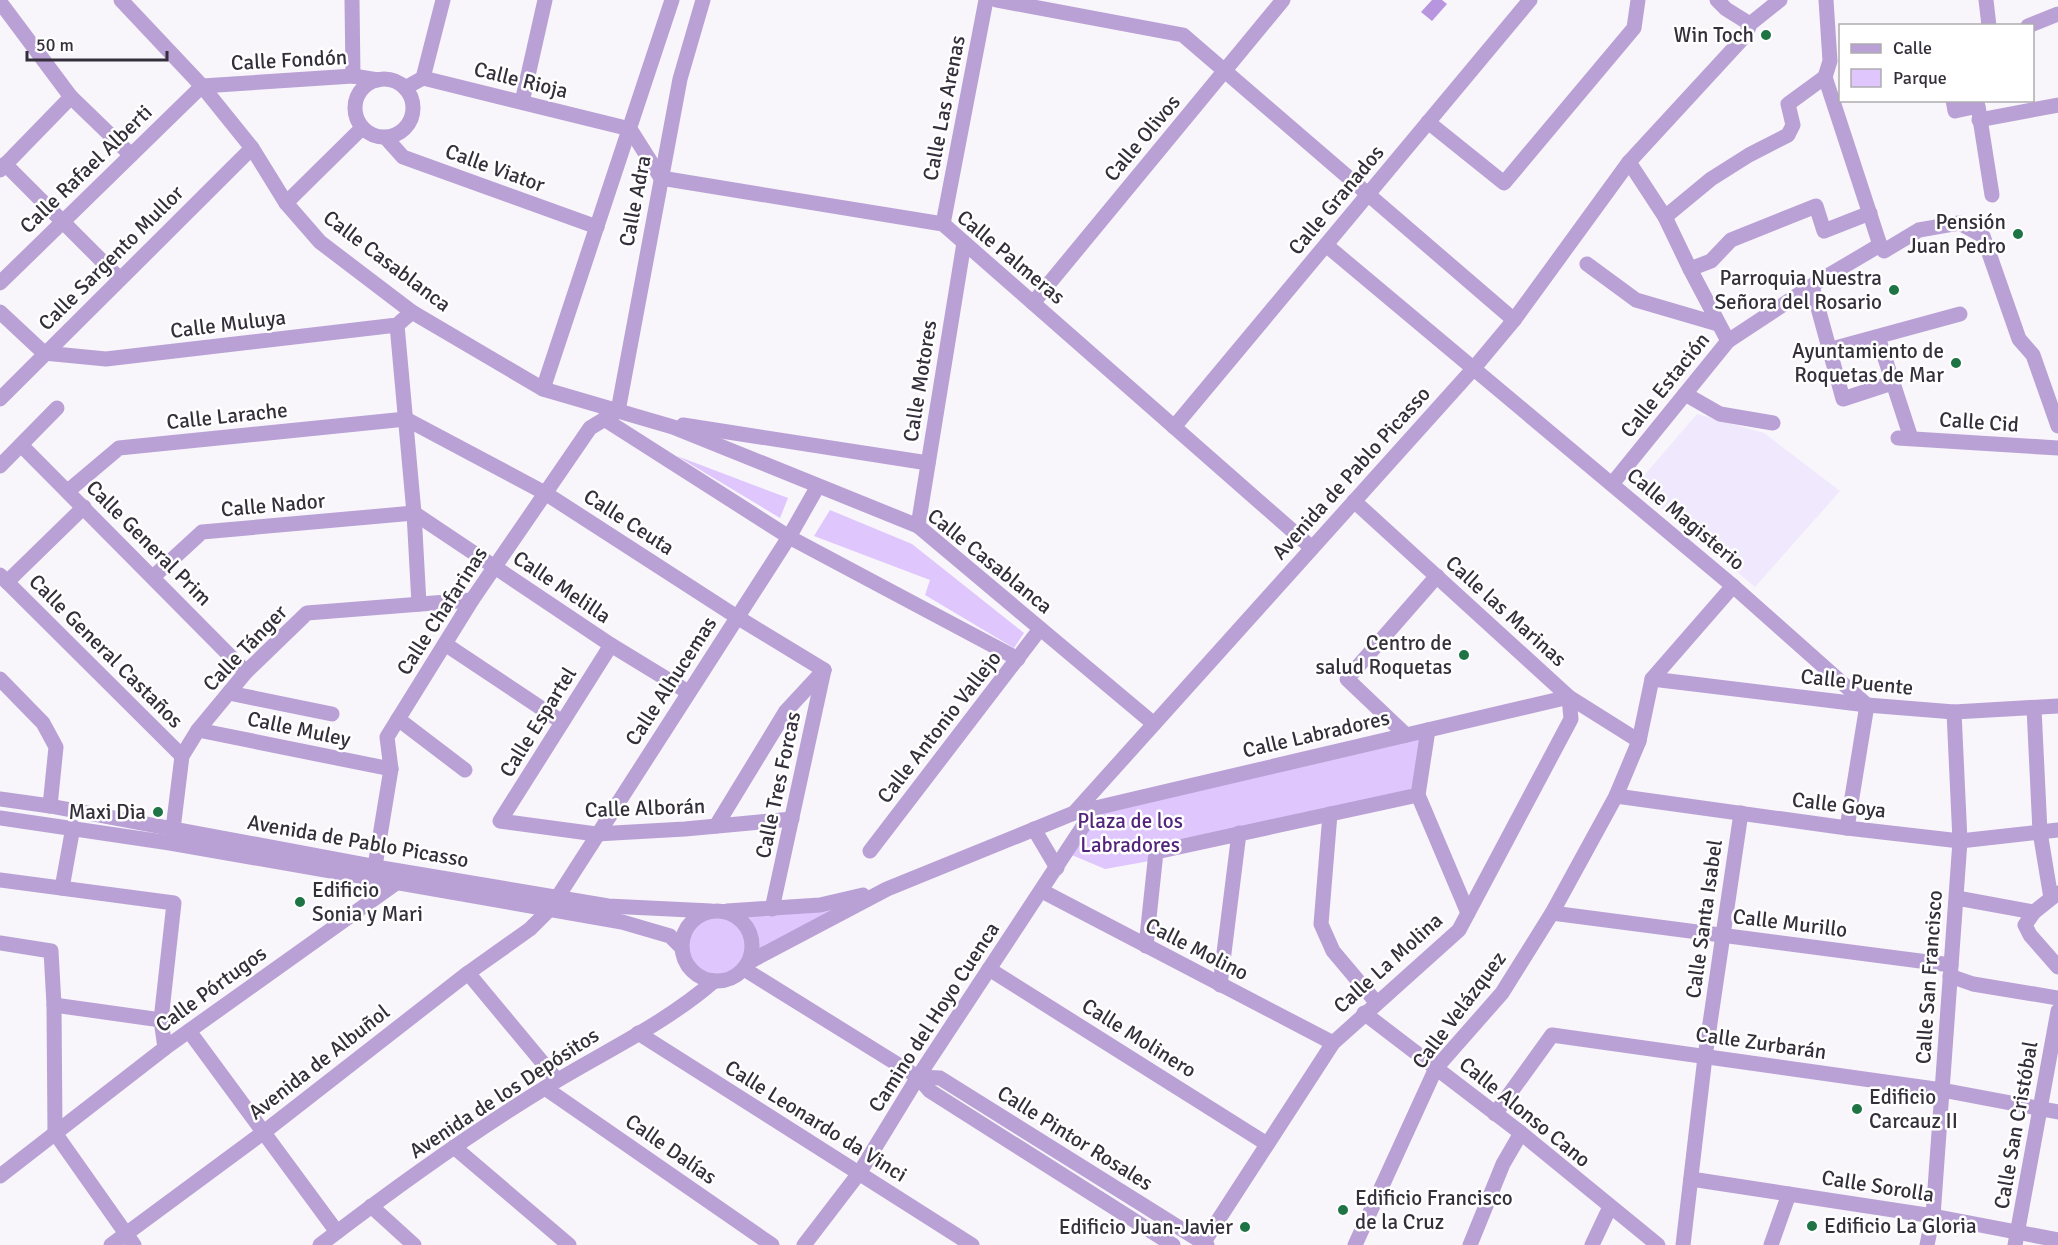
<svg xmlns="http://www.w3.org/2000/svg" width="2058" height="1245" font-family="Signika,sans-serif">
  <rect width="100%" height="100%" fill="#f8f5fb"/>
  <polygon fill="#f0e8fc" points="1697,414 1764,433 1840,491 1755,587 1635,486"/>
  <g fill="#dfc6fd">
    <polygon points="677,456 788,498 780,518"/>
    <polygon points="830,510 912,544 1024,633 1014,648 925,595 930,580 814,536"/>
    <polygon points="1428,730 1418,795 1239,833 1155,860 1105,869 1067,853 1095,808"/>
    <path d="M852 902 757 956C760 939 757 928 744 916Z"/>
    <circle cx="717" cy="945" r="29"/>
  </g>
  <polygon fill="#b895df" points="1432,0 1442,0 1447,4 1432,21 1421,12"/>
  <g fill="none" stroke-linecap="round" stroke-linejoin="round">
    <g stroke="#b9a1d5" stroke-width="15">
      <polyline points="121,0 202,86 252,148 286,203 320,242 412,312 543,389 673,427 918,526 1154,724"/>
      <polyline points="352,0 353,76"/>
      <polyline points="996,0 1183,35 1514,320"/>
      <polyline points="1717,0 1726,9 1750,24"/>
      <polyline points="1826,0 1830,61 1825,77 1880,245 1884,251 1919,230 1959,223 1983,236 2019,339 2033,355 2058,426"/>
      <polyline points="1986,0 1989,26"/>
      <polyline points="0,2 71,97 131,155"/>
      <polyline points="2028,26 2058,14"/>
      <polyline points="423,78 443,0"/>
      <circle cx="384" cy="108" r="29"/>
      <polyline points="405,88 423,78 630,129 661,178 943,224 1312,548"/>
      <polyline points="1953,100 1955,111 1978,106 1992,195"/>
      <polyline points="522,102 545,0"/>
      <polyline points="1979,120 2058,105"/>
      <polyline points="1428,122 1504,183 1634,28 1638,0"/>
      <polyline points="386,138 403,157 597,227"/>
      <polyline points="1629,162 1665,217 1690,269 1728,341"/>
      <polyline points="5,164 120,279"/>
      <polyline points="0,170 71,97"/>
      <polyline points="286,203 362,128"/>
      <polyline points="1665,217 1711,179 1749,155 1788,135 1793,125 1788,104 1825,77"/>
      <polyline points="943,224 986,0"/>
      <polyline points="1326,245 1733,586 1867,705"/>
      <polyline points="1587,264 1636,300 1718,324"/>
      <polyline points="1690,269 1711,261 1731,240 1816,206 1824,231 1870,213"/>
      <polyline points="0,283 202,86 353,76 378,80"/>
      <polyline points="1812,286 1843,399 1892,383"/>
      <polyline points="1033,303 1283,0"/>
      <polyline points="0,312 44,353"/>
      <polyline points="397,325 414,513 419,604"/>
      <polyline points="1878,337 1911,438"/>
      <polyline points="1828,350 1960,314"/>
      <polyline points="44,353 106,359 397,325 412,312"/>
      <polyline points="543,389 672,0"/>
      <polyline points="1685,394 1720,414 1773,423"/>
      <polyline points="0,399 252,148"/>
      <polyline points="604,419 789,537 1018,659"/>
      <polyline points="683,425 928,463"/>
      <polyline points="1174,427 1530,0"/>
      <polyline points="1898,438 2058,448"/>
      <polyline points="21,445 246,672"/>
      <polyline points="0,466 57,408"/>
      <polyline points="1612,484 1728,341 1819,281 1880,245"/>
      <polyline points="68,491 119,448 406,419 545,493 737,617 824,670"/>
      <polyline points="1354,501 1569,697 1639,741"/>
      <polyline points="918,526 964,243"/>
      <polyline points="0,575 182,756"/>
      <polyline points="153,577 202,532 414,513 611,645 688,692"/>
      <polyline points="7,582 84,507"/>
      <polyline points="445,644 562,722"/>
      <polyline points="611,645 500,821 596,834 685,829 792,819"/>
      <polyline points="0,679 43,723 56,747 50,806"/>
      <polyline points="1652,679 1867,705 1954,712 2058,706"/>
      <polyline points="229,693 332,714"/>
      <polyline points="2034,708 2040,832 2051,898"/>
      <polyline points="398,719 465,770"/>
      <polyline points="198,730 391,769"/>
      <polyline points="1406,735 1347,679 1437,576"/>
      <polyline points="1418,795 1468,913"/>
      <polyline points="1616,796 1847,828 1960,841 2058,830"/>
      <polyline points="0,799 50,806 383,868 608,906 711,911"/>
      <polyline points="1074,813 1569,697 1571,719 1459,930 1333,1043 1202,1245"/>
      <polyline points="1330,814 1321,924 1333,951 1376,1002"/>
      <polyline points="0,818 170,843 622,922 670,936 682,948"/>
      <polyline points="716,826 786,711 824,670"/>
      <polyline points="1847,828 1867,705"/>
      <polyline points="173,829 182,756 198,730 246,672 307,613 472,600"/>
      <polyline points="1034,829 1057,868"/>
      <polyline points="870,851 1040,629"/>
      <polyline points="375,866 391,769 387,737 472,600 590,428 618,411 680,79 703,0"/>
      <polyline points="0,880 174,903 161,1020 165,1048"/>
      <polyline points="62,888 73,827"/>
      <polyline points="1042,891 1333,1043"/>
      <polyline points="557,898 789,537 818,486"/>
      <polyline points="1957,898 2034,912 2058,893"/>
      <polyline points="772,909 824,670"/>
      <circle cx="717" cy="946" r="35"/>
      <polyline points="727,911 820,905 863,895"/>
      <polyline points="2034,912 2025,925 2030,935 2058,967"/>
      <polyline points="1552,913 1951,965"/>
      <polyline points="0,943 51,951 54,1005 55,1133"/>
      <polyline points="1146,946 1156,852 1418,795 1428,730"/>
      <polyline points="749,962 887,889 1074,813 1474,368 1514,320 1629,162 1746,35 1750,24 1780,0"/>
      <polyline points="744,969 918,1077 930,1091 1173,1245"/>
      <polyline points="989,969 1267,1144"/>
      <polyline points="468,973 557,1080"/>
      <polyline points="1950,976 1973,984 2058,998"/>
      <polyline points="1220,985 1239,833"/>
      <polyline points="54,1005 161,1020"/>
      <polyline points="1364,1013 1521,1133 1658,1245"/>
      <polyline points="189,1031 337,1232"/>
      <polyline points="638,1033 972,1245"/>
      <polyline points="918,1077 940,1078 1207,1245"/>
      <polyline points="545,1088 772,1245"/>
      <polyline points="1495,1114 1552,1035 1942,1090 2058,1112"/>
      <polyline points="55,1133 134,1245"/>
      <polyline points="454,1147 569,1245"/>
      <polyline points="0,1176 165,1048 395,884"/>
      <polyline points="1691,1179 1933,1216 2058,1240"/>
      <polyline points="371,1206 414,1245"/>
      <polyline points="111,1245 264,1132 468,973 530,929 549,910"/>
      <path d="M320 1245C393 1189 469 1134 548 1086 603 1052 665 1024 714 981"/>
      <polyline points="804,1245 860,1172 918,1077 1095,808"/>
      <polyline points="1355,1245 1436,1068 1502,993 1552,913 1616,796 1639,741 1652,679 1733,586"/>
      <polyline points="1470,1245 1503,1164 1521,1133"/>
      <polyline points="1592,1245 1610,1207"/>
      <polyline points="1683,1245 1705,1057 1741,813"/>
      <polyline points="1771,1245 1789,1194"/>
      <polyline points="1927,1245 1933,1216 1960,841 1954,712"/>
      <polyline points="2015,1245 2058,1011"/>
    </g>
  </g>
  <g fill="#1f7446" stroke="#fff" stroke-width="2">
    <circle cx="1766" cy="35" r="6"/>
    <circle cx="2018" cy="234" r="6"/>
    <circle cx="1894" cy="290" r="6"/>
    <circle cx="1956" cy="363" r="6"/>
    <circle cx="1464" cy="655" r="6"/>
    <circle cx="158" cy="812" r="6"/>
    <circle cx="300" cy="902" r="6"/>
    <circle cx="1857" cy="1109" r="6"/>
    <circle cx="1343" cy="1210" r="6"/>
    <circle cx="1812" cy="1226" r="6"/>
    <circle cx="1245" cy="1227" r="6"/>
  </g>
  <g text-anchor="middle" stroke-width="5" stroke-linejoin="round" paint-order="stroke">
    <g font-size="21" fill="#342f3a" stroke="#fff" text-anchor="end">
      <text x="1754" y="42">Win Toch</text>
      <text x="2006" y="229">Pensión<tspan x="2006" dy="24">Juan Pedro</tspan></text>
      <text x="1882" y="285">Parroquia Nuestra<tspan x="1882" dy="24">Señora del Rosario</tspan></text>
      <text x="1944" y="358">Ayuntamiento de<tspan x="1944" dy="24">Roquetas de Mar</tspan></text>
      <text x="1452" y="650">Centro de<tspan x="1452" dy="24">salud Roquetas</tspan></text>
      <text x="146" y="819">Maxi Dia</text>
      <text x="312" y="897" text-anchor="start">Edificio<tspan x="312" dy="24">Sonia y Mari</tspan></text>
      <text x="1869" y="1104" text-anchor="start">Edificio<tspan x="1869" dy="24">Carcauz II</tspan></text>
      <text x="1355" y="1205" text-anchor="start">Edificio Francisco<tspan x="1355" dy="24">de la Cruz</tspan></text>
      <text x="1824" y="1233" text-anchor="start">Edificio La Gloria</text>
      <text x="1233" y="1234">Edificio Juan-Javier</text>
    </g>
    <g font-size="21" fill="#342f3a" stroke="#fff">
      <text transform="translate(289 60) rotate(-3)" y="7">Calle Fondón</text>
      <text transform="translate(521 80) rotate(14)" y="7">Calle Rioja</text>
      <text transform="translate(944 108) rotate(-79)" y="7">Calle Las Arenas</text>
      <text transform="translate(1142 138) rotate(-50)" y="7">Calle Olivos</text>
      <text transform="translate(495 168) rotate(20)" y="7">Calle Viator</text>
      <text transform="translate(86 169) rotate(-44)" y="7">Calle Rafael Alberti</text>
      <text transform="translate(1336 200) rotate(-50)" y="7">Calle Granados</text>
      <text transform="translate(635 201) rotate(-79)" y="7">Calle Adra</text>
      <text transform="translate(1011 257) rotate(40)" y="7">Calle Palmeras</text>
      <text transform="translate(111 258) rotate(-45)" y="7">Calle Sargento Mullor</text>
      <text transform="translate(387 261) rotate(37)" y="7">Calle Casablanca</text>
      <text transform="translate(228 324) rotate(-7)" y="7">Calle Muluya</text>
      <text transform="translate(920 381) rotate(-81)" y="7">Calle Motores</text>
      <text transform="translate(1665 385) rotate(-51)" y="7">Calle Estación</text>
      <text transform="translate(227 416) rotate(-6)" y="7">Calle Larache</text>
      <text transform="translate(1979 422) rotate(4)" y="7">Calle Cid</text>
      <text transform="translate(1351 473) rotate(-48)" y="7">Avenida de Pablo Picasso</text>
      <text transform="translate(273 505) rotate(-5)" y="7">Calle Nador</text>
      <text transform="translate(1686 519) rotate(40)" y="7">Calle Magisterio</text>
      <text transform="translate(629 522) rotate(33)" y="7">Calle Ceuta</text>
      <text transform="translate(149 543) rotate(45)" y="7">Calle General Prim</text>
      <text transform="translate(990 561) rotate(39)" y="7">Calle Casablanca</text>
      <text transform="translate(562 587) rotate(34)" y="7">Calle Melilla</text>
      <text transform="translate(442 611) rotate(-57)" y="7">Calle Chafarinas</text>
      <text transform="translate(1506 611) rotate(42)" y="7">Calle las Marinas</text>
      <text transform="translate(245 648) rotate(-46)" y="7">Calle Tánger</text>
      <text transform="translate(106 651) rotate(45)" y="7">Calle General Castaños</text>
      <text transform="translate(671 681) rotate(-57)" y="7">Calle Alhucemas</text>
      <text transform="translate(1857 682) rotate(6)" y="7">Calle Puente</text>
      <text transform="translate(538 722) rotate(-58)" y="7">Calle Espartel</text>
      <text transform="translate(939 727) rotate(-52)" y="7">Calle Antonio Vallejo</text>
      <text transform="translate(299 729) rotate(12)" y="7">Calle Muley</text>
      <text transform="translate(1316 734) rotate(-13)" y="7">Calle Labradores</text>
      <text transform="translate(778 785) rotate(-78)" y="7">Calle Tres Forcas</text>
      <text transform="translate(1839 805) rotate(7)" y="7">Calle Goya</text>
      <text transform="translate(645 808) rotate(-2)" y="7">Calle Alborán</text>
      <text transform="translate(358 841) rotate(10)" y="7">Avenida de Pablo Picasso</text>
      <text transform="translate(1704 919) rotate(-82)" y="7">Calle Santa Isabel</text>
      <text transform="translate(1790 923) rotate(7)" y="7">Calle Murillo</text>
      <text transform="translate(1197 949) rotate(27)" y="7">Calle Molino</text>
      <text transform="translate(1388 963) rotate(-42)" y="7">Calle La Molina</text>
      <text transform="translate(1929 977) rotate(-86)" y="7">Calle San Francisco</text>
      <text transform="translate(211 989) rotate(-36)" y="7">Calle Pórtugos</text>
      <text transform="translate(1459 1010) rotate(-53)" y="7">Calle Velázquez</text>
      <text transform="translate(934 1017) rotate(-57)" y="7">Camino del Hoyo Cuenca</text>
      <text transform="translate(1139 1038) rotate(32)" y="7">Calle Molinero</text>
      <text transform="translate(1761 1043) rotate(8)" y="7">Calle Zurbarán</text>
      <text transform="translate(319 1062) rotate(-38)" y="7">Avenida de Albuñol</text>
      <text transform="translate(504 1093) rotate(-33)" y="7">Avenida de los Depósitos</text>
      <text transform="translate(1525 1112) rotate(39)" y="7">Calle Alonso Cano</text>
      <text transform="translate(816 1121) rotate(32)" y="7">Calle Leonardo da Vinci</text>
      <text transform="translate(2016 1125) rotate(-80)" y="7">Calle San Cristóbal</text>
      <text transform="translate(1075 1138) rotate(32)" y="7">Calle Pintor Rosales</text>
      <text transform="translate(671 1149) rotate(35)" y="7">Calle Dalías</text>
      <text transform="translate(1878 1186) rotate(9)" y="7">Calle Sorolla</text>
    </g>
    <g font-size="21" fill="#53247b" stroke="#fff">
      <text x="1130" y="828">Plaza de los<tspan x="1130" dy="24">Labradores</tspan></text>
    </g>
  </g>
  <rect x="1839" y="24" width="195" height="78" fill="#ffffff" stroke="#aeacb0" stroke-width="1.5"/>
  <rect x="1851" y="44" width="30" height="9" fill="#b9a1d5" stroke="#aeacb0" stroke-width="1.5"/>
  <text x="1893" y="54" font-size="18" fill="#342f3a">Calle</text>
  <rect x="1851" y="69" width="30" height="18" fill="#dfc6fd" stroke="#aeacb0" stroke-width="1.5"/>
  <text x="1893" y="84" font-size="18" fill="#342f3a">Parque</text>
  <path d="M27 51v9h140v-9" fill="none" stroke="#342f3a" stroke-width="3"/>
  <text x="36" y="51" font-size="18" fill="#342f3a" stroke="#ffffff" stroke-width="4.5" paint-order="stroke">50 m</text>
</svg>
